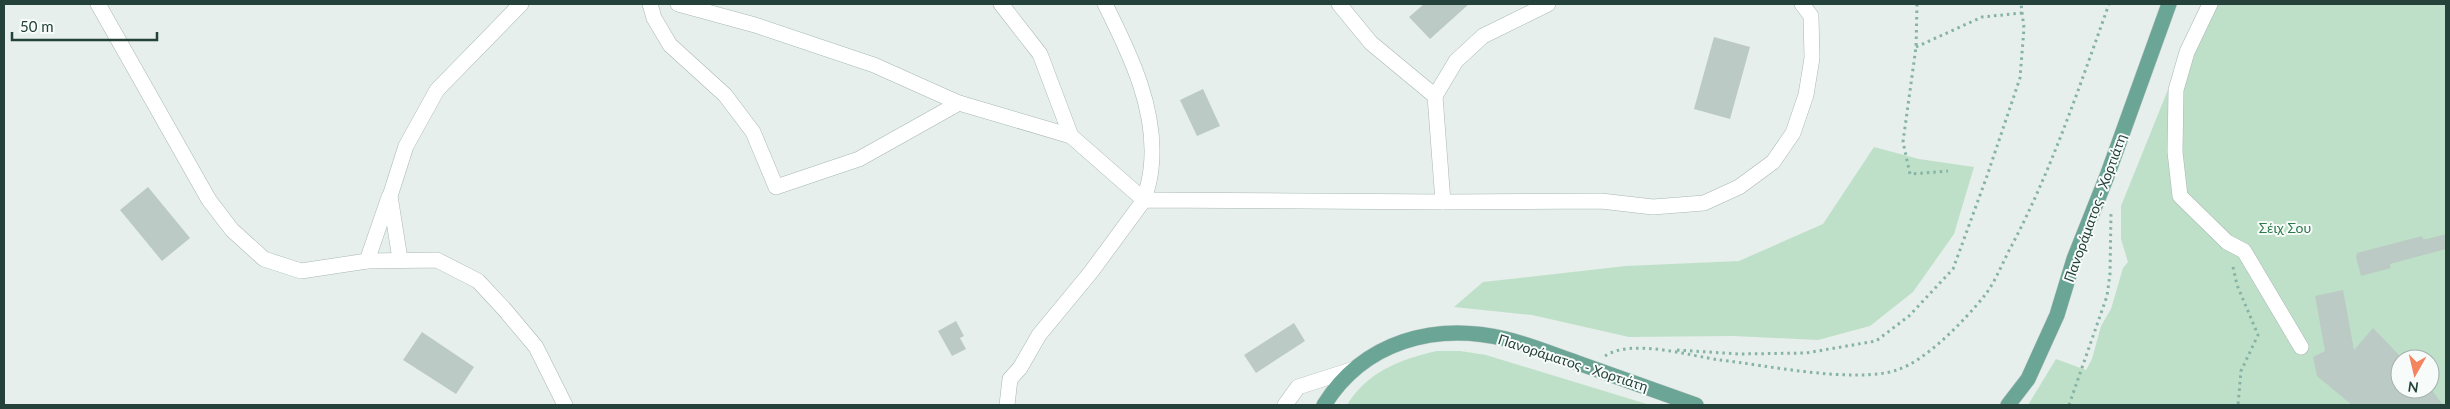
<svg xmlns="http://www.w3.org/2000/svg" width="2450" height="409" font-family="Lato,sans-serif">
  <rect width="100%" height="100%" fill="#e6efeb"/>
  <g fill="#bfe0c8" fill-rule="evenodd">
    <path d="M2217 4H2446V405H2028L2056 359 2086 370 2092 359 2101 326 2111 309 2123 268 2128 262 2121 239V206L2188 40 2199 45ZM2400 359H2430V389H2400Z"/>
    <polygon points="1874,147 1919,159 1974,167 1954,234 1913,292 1870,326 1818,340 1733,336 1629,337 1532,315 1454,307 1483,282 1626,266 1739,261 1823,224"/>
    <path d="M1437 351H1460L1486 355 1650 405H1347C1367 372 1400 359 1437 351Z"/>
  </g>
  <g fill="#bbcac4">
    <polygon points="1424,4 1469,4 1430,39 1409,17"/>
    <polygon points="1714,37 1750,47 1730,119 1694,109"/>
    <polygon points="1203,89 1220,126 1197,136 1180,100"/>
    <polygon points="148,187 190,238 162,261 120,210"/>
    <polygon points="2446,234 2446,249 2390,264 2391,268 2361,276 2356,257 2357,253 2422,236 2423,239 2427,239"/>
    <polygon points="2343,290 2354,350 2373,328 2400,356 2400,389 2431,389 2443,405 2352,405 2317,376 2313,357 2325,351 2315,296"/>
    <polygon points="956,321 964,336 960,338 966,349 952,356 938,331"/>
    <polygon points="1294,323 1305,341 1256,373 1244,355"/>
    <polygon points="422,332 474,367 456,394 403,360"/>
  </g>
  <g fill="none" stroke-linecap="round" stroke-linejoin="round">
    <defs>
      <g id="minor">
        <polyline points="98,4 209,200 232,230 264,259 301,271 367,261 437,260 478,281 505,310 536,347 565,405"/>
        <polyline points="650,4 654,18 670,45 725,95 753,132 776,187 859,159 959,103"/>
        <polyline points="678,4 755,25 874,65 959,103 1071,136"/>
        <path d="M1001 4 1040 54 1071 136 1144 200C1147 190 1150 180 1151 169 1158 111 1130 54 1105 4"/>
        <polyline points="2210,4 2187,52 2176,90 2175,152 2180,196 2227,242 2244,251 2301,347"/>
        <polyline points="1435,96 1456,61 1483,36 1548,4"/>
        <polyline points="1443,202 1601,201 1653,207 1704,203 1739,187 1773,162 1793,133 1806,95 1812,58 1811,16 1802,4"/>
        <polyline points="400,259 390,196 406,146 437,90 521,4"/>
        <polyline points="367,261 389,197"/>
        <polyline points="1007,405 1010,379 1020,368 1039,335 1091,272 1144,200 1443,202 1435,96 1371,43 1339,4"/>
        <polyline points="1285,405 1298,387 1354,369"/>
      </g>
      <g id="major">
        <path d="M1324 405C1364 341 1435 322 1506 339 1531 345 1554 355 1578 363 1617 377 1656 391 1696 405"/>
        <polyline points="2008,405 2028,379 2057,315 2074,259 2107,176 2169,4"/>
      </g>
    </defs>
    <use href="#minor" stroke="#a8b8b2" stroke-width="16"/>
    <use href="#major" stroke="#c2cac8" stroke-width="16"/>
    <g stroke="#86b3a5" stroke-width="3" stroke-dasharray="2.5 4" stroke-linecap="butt">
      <polyline points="1917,4 1916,47 1903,142 1910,174 1948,171"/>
      <polyline points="1916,47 1982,17 2022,13"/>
      <polyline points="2233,267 2237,285 2258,335 2241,371 2238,405"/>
      <polyline points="1677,350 1739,354 1806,353 1876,341 1909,316 1953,269 1987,176 2020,78 2024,28 2021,4"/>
      <path d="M1605 356C1632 338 1690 356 1720 360 1765 365 1855 384 1897 370 1927 360 1965 320 1985 295 1996 281 2003 261 2012 245 2052 169 2080 85 2109 4"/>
      <polyline points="2069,405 2107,296 2110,274 2111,213"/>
    </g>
    <use href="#minor" stroke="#fff" stroke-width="15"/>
    <use href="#major" stroke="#6aa596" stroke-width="15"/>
  </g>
  <g text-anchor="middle" stroke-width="4" stroke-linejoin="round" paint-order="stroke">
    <g font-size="14" fill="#24423a" stroke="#f7fbf9">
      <text transform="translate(2095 208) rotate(-70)" y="5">Πανοράματος - Χορτιάτη</text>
      <text transform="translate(1573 363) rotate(18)" y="5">Πανοράματος - Χορτιάτη</text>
    </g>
    <g font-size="14" fill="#2d7a4b" stroke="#f7fbf9">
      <text x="2285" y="233">Σέιχ Σου</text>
    </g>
  </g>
  <rect width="2450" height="409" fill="none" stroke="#24423a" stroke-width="10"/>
  <g transform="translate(2415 374) rotate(188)"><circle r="24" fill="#f7fbf9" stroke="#a3b1ad"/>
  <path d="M0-4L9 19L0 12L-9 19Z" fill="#f4845f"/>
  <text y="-8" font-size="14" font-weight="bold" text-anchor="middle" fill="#24423a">N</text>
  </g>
  <path d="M12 32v8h145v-8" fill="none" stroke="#24423a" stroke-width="2.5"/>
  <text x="20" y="32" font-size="15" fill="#24423a" stroke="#f7fbf9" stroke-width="4" paint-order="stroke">50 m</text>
</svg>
